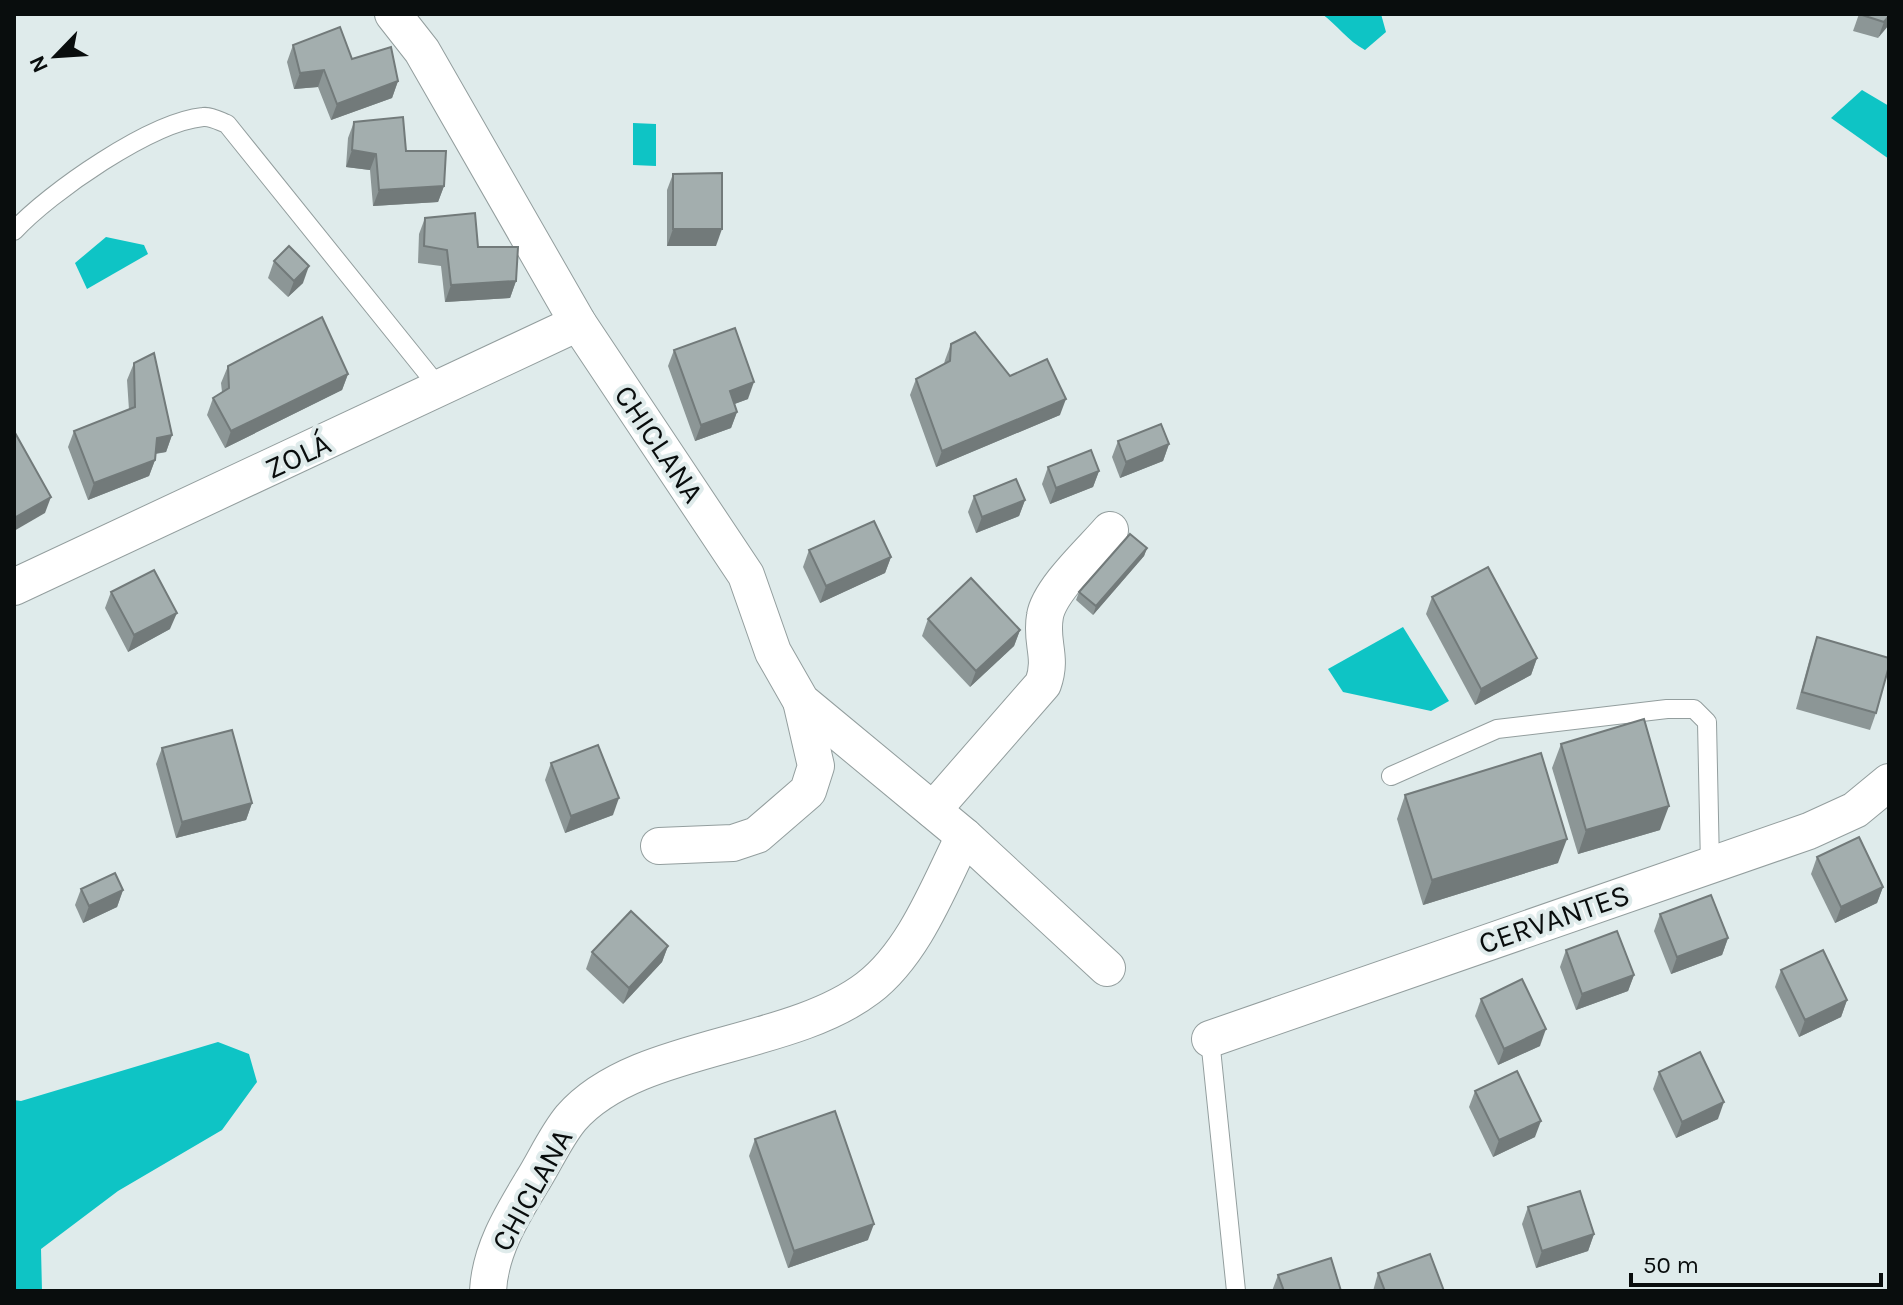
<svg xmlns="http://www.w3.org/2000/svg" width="1903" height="1305" font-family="Karla,sans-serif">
  <rect width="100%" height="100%" fill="#dfebeb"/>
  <g fill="#0ec4c5">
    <path d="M1322 14H1381L1386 32 1365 50C1348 41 1337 25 1322 14Z"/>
    <polygon points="1862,90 1889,106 1889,159 1831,118"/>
    <polygon points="633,123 656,124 656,166 633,165"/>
    <polygon points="106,237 144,245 148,254 87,289 75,263"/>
    <polygon points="1403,627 1449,701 1431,711 1343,692 1328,669"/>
    <polygon points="218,1042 249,1054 257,1082 222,1130 118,1191 41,1249 42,1291 14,1291 14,1100 21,1101"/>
  </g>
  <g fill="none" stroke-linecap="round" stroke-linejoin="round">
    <defs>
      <g id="service">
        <path d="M14 231C50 192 151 122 203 117 211 116 219 121 227 124L441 390"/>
        <polyline points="1391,776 1497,729 1667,709 1694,709 1707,722 1710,865"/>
        <polyline points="1210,1039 1236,1291"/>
      </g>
      <g id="minor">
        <polyline points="393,14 422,51 578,323 746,575 773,652 801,701 964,836 1107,968"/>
        <polyline points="14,587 578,323"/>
        <path d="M933 810 1043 684C1053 656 1040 643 1045 616 1049 590 1093 550 1110 530"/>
        <polyline points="659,846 733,843 757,835 808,791 816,766 801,701"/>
        <polyline points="1210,1039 1809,831 1855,810 1889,782"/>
        <path d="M488 1291C490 1250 512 1215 533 1180 545 1161 556 1136 571 1118 635 1044 788 1049 868 988 914 953 939 886 964 836"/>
      </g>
    </defs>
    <use href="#service" stroke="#939e9e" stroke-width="20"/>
    <use href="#minor" stroke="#939e9e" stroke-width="38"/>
    <use href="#service" stroke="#fff" stroke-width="18"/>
    <use href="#minor" stroke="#fff" stroke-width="36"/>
  </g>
  <g fill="#8c9696">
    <polygon points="1859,14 1889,14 1878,38 1853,31"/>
    <polygon points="293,45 352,59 398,81 392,98 331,120 318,87 294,89 287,62"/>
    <polygon points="354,122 406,151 444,186 438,202 373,206 370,170 346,167 348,138"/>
    <polygon points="673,174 716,246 667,246 667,190"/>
    <polygon points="425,218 478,247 516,281 510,298 445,302 441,266 418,263 419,234"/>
    <polygon points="274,261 303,283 288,297 268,278"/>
    <polygon points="951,344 1010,376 1060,415 936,467 910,395 916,379 944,364 945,360"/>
    <polygon points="674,350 748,399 734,404 737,412 731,428 695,441 668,366"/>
    <polygon points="134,363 172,435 166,452 156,454 155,460 149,476 88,500 68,447 74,431 129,410 127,380"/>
    <polygon points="228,366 348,374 342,390 225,448 207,415 213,398 222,392 221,383"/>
    <polygon points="1118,441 1169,444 1163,461 1120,478 1112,457"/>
    <polygon points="1048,467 1099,471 1093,487 1050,504 1042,484"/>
    <polygon points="974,496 1025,500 1019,516 976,533 968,512"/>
    <polygon points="1147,548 1144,556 1093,615 1076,600 1079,592"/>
    <polygon points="809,550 891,557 885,573 820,603 803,567"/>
    <polygon points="111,592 170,629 128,652 105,608"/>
    <polygon points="1432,597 1537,658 1531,675 1475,705 1426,614"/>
    <polygon points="928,619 1020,630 1014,646 970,687 922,636"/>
    <polygon points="1817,637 1876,713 1870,730 1796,709 1811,654"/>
    <polygon points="1561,744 1660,830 1578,854 1552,768"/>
    <polygon points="162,748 252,803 246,820 176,838 156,764"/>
    <polygon points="551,763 613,815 565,833 545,780"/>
    <polygon points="1405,795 1558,863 1423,905 1397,819"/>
    <polygon points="1817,857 1883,887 1877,903 1835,923 1811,874"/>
    <polygon points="81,889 123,890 117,907 83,923 75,905"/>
    <polygon points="1660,914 1728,938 1722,955 1671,974 1654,931"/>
    <polygon points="668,946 662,962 623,1004 586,969 592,952"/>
    <polygon points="1566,950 1634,975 1628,991 1576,1010 1560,967"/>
    <polygon points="1781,970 1847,1000 1841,1017 1799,1037 1775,987"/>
    <polygon points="1481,999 1540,1046 1498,1065 1475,1016"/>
    <polygon points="1659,1072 1718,1119 1676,1138 1653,1089"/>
    <polygon points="1475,1091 1535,1137 1493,1157 1469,1107"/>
    <polygon points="755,1139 868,1240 788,1268 749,1156"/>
    <polygon points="1528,1207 1594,1234 1588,1251 1536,1268 1522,1224"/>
    <polygon points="1378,1273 1444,1291 1373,1291"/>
    <polygon points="1278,1275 1341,1291 1272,1291"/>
  </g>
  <g fill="#727a7a">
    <polygon points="1889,16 1889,25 1878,38 1884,22"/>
    <polygon points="324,70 318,87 294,89 300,73"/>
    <polygon points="398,81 392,98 331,120 337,104"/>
    <polygon points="352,150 376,154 370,170 346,167"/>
    <polygon points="444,186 438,202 373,206 379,190"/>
    <polygon points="673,229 722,229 716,246 667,246"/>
    <polygon points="309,266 303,283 288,297 294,281"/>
    <polygon points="516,281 510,298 445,302 451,285"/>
    <polygon points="348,374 342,390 225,448 231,431"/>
    <polygon points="754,382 748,399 724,408 730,391"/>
    <polygon points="1066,399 1060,415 936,467 942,451"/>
    <polygon points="737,412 731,428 695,441 701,425"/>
    <polygon points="172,435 166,452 151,454 157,438"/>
    <polygon points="1169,444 1163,461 1120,478 1126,462"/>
    <polygon points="155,460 149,476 88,500 94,483"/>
    <polygon points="1099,471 1093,487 1050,504 1056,488"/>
    <polygon points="51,497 45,513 14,531 14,518"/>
    <polygon points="1025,500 1019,516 976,533 982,517"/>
    <polygon points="1147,548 1144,556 1093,615 1096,606"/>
    <polygon points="891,557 885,573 820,603 826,586"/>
    <polygon points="177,613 170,629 128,652 134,635"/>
    <polygon points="1020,630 1014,646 970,687 976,671"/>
    <polygon points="1537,658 1531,675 1475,705 1481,689"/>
    <polygon points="619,798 613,815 565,833 571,816"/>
    <polygon points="252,803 246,820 176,838 182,822"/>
    <polygon points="1669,806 1660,830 1578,854 1586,830"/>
    <polygon points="1567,839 1558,863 1423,905 1432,880"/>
    <polygon points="1883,887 1877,903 1835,923 1841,907"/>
    <polygon points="123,890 117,907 83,923 89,906"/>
    <polygon points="1728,938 1722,955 1671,974 1677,957"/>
    <polygon points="668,946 662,962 623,1004 629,988"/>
    <polygon points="1634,975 1628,991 1576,1010 1582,994"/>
    <polygon points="1847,1000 1841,1017 1799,1037 1805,1020"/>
    <polygon points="1546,1029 1540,1046 1498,1065 1504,1049"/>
    <polygon points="1724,1102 1718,1119 1676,1138 1682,1122"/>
    <polygon points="1541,1121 1535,1137 1493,1157 1499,1140"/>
    <polygon points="874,1224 868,1240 788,1268 794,1251"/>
    <polygon points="1594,1234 1588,1251 1536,1268 1542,1251"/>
  </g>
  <g fill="#a3aeae" stroke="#727a7a" stroke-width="2">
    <polygon points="1859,14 1889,14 1889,16 1884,22"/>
    <polygon points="340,27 352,59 391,47 398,81 337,104 324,70 300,73 293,45"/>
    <polygon points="403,117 406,151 446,151 444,186 379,190 376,154 352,150 354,122"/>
    <polygon points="722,173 722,229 673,229 673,174"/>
    <polygon points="475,213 478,247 518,247 516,281 451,285 447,250 424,246 425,218"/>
    <polygon points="289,246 309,266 294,281 274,261"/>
    <polygon points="322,317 348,374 231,431 213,398 229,388 228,366"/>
    <polygon points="735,328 754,382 730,391 737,412 701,425 674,350"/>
    <polygon points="975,332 1010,376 1047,359 1066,399 942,451 916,379 950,361 951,344"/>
    <polygon points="154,353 172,435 157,438 155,460 94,483 74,431 135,407 134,363"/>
    <polygon points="1161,424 1169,444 1126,462 1118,441"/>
    <polygon points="14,431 51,497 14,518"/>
    <polygon points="1091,450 1099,471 1056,488 1048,467"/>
    <polygon points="1016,479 1025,500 982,517 974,496"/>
    <polygon points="874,521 891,557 826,586 809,550"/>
    <polygon points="1130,534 1147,548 1096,606 1079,592"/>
    <polygon points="1488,567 1537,658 1481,689 1432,597"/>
    <polygon points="154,570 177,613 134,635 111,592"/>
    <polygon points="971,578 1020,630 976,671 928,619"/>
    <polygon points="1817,637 1889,658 1889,666 1876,713 1802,692"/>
    <polygon points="1644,719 1669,806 1586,830 1561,744"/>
    <polygon points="232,730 252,803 182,822 162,748"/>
    <polygon points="598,745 619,798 571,816 551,763"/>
    <polygon points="1541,753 1567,839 1432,880 1405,795"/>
    <polygon points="1859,837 1883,887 1841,907 1817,857"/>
    <polygon points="115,873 123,890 89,906 81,889"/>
    <polygon points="1711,895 1728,938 1677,957 1660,914"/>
    <polygon points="631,911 668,946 629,988 592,952"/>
    <polygon points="1617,931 1634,975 1582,994 1566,950"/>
    <polygon points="1823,950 1847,1000 1805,1020 1781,970"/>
    <polygon points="1522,979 1546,1029 1504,1049 1481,999"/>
    <polygon points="1700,1052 1724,1102 1682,1122 1659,1072"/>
    <polygon points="1517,1071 1541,1121 1499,1140 1475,1091"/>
    <polygon points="835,1111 874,1224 794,1251 755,1139"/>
    <polygon points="1580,1191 1594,1234 1542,1251 1528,1207"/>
    <polygon points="1430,1254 1444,1291 1385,1291 1378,1273"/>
    <polygon points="1331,1258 1341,1291 1284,1291 1278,1275"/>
  </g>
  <g text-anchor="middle" stroke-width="8" stroke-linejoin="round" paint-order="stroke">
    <g font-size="30" fill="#090d0d" stroke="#dfebeb">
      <text transform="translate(659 444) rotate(56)" y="10">CHICLANA</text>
      <text transform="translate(298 456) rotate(-25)" y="10">ZOLÁ</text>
      <text transform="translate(1554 919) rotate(-19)" y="10">CERVANTES</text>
      <text transform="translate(532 1190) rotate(-61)" y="10">CHICLANA</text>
    </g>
  </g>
  <rect width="1903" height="1305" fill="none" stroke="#090d0d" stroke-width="32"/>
  <g transform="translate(56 56) rotate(245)" stroke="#dfebeb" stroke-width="6" paint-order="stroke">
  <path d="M0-6L14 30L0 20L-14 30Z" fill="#090d0d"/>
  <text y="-12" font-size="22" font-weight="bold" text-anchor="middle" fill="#090d0d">N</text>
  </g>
  <path d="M1631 1273v12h250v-12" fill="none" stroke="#090d0d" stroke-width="4"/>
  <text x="1643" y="1273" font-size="24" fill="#090d0d" stroke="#dfebeb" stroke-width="6" paint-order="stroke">50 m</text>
</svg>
